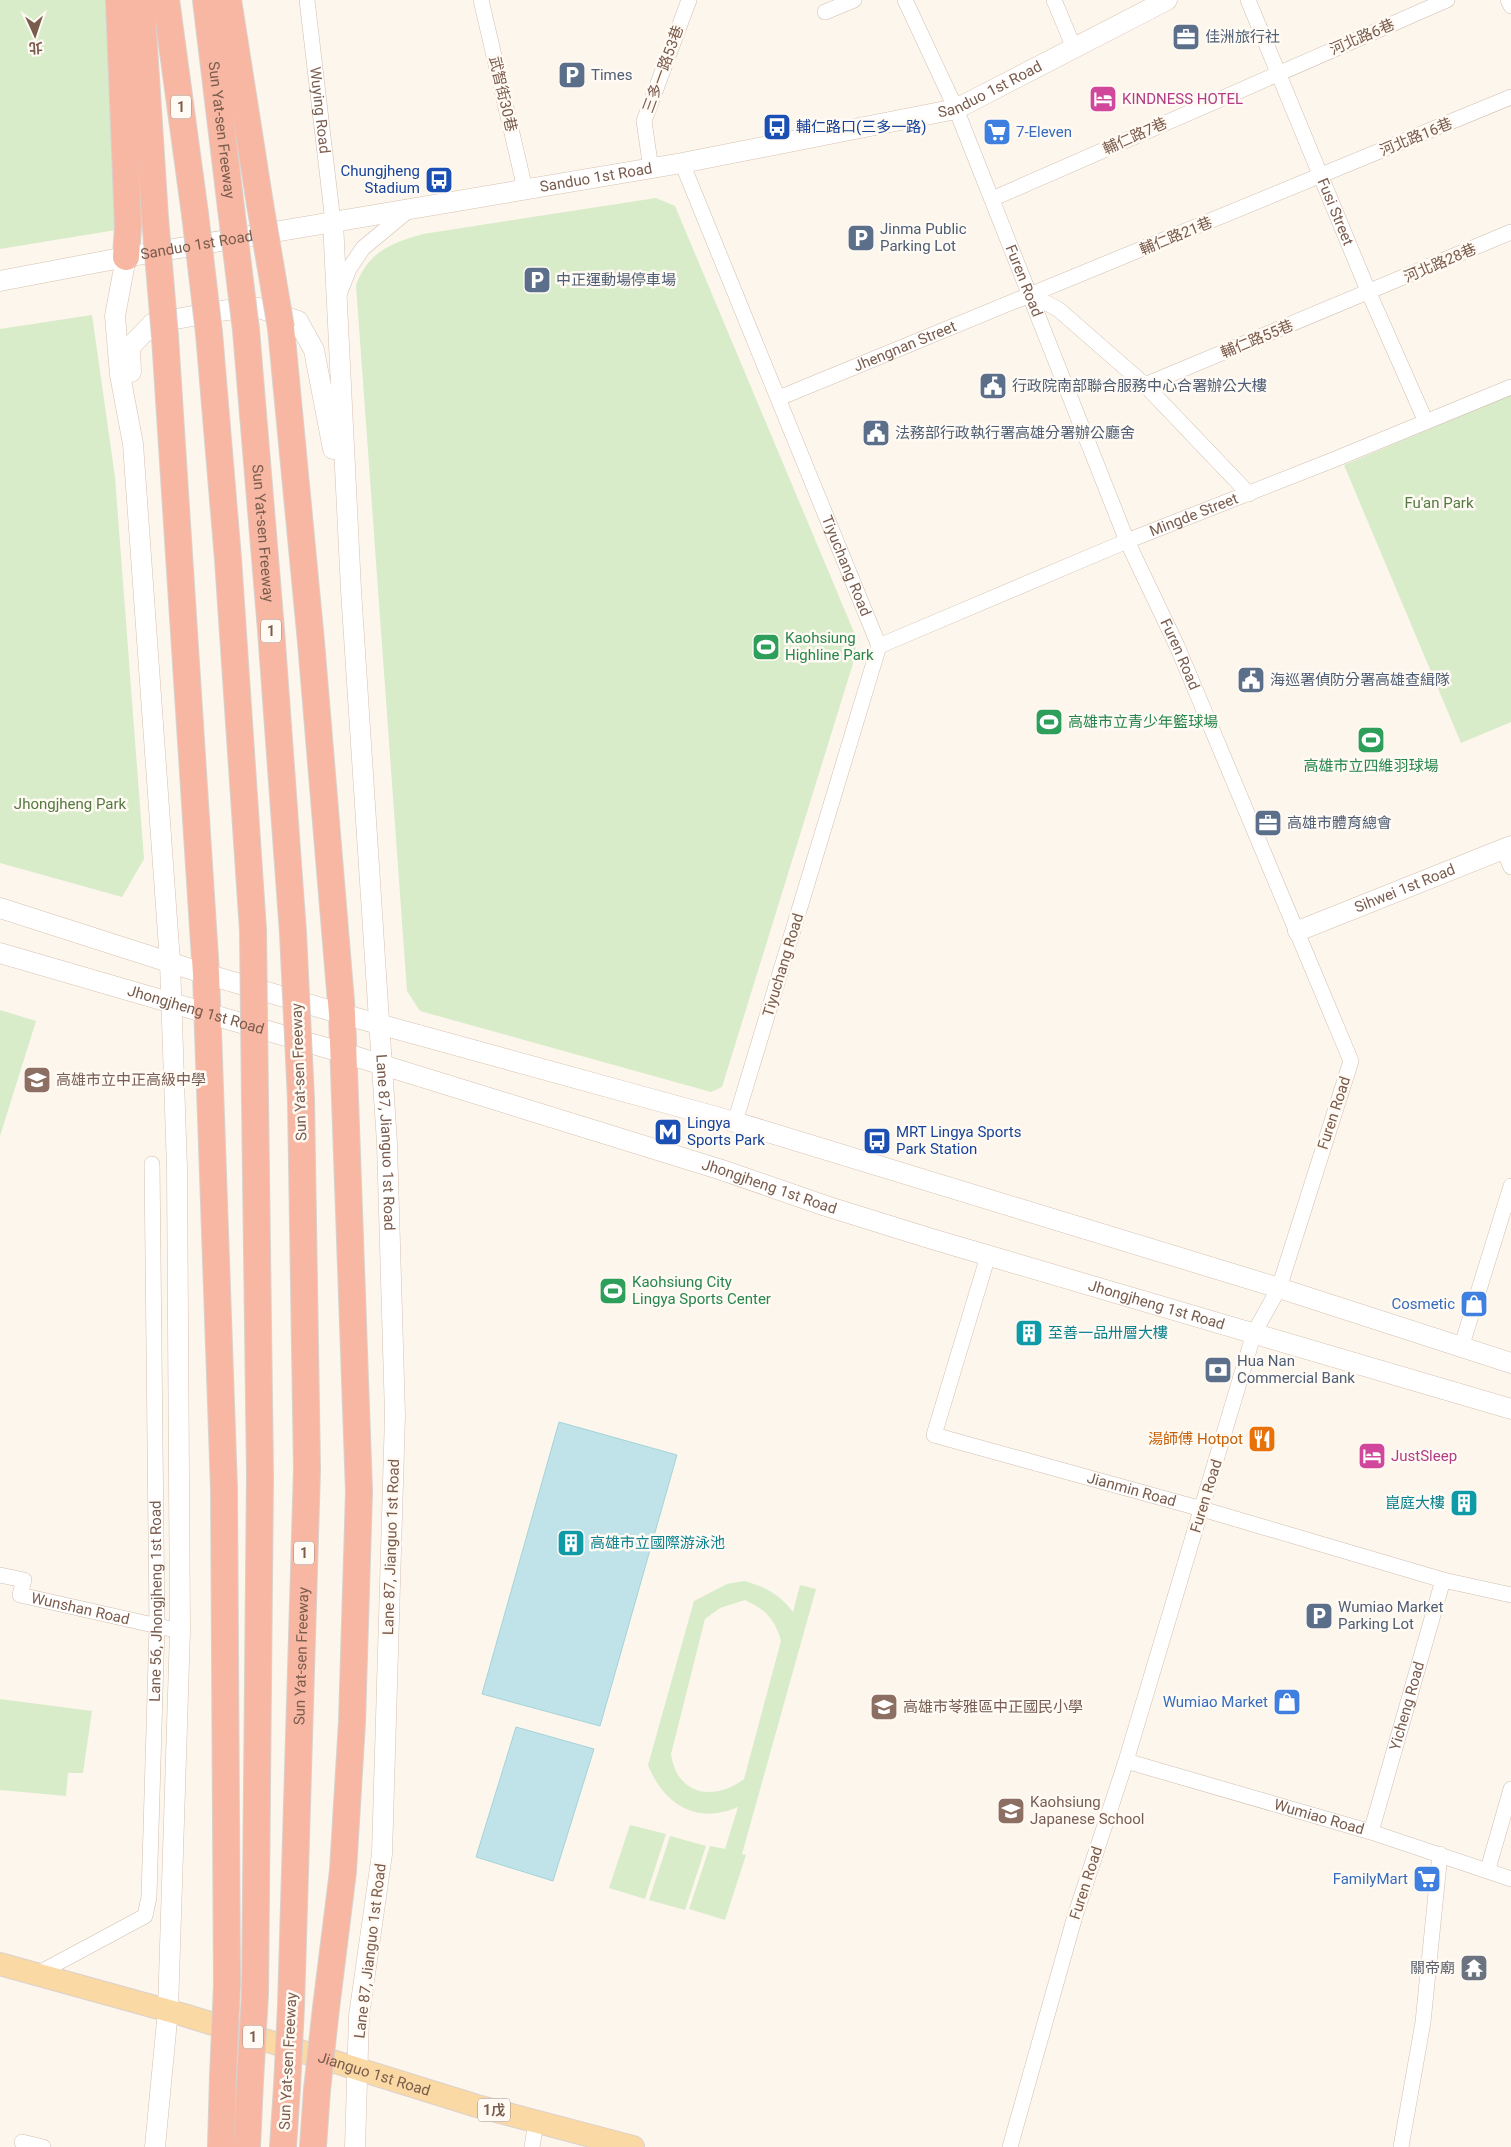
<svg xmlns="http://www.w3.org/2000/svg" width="1511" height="2147" font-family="Roboto,'Noto Sans TC',sans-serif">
  <rect width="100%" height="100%" fill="#fdf6ec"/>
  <g fill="#d8ecc9" fill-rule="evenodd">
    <polygon points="0,0 105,0 122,229 0,249"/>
    <path d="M656 198 675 206 856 637 855 657 722 1087 711 1092 420 1011 407 991 356 285C368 252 391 243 423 234Z"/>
    <polygon points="92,315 115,477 144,859 122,897 0,863 0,329"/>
    <polygon points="1511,395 1511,722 1461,743 1344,465"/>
    <polygon points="0,1010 36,1021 0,1136"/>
    <path d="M744 1581C765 1587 780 1594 793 1612L800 1585 816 1589 742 1854 746 1855 725 1920 689 1909 710 1846 725 1849 738 1807C697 1825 664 1805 648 1765L694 1601 727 1584ZM745 1600C765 1609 775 1619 781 1641L744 1779C713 1802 677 1795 671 1754L705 1619 720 1608Z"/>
    <polygon points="0,1699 92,1711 83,1773 68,1773 66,1796 0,1790"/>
    <polygon points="630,1825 666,1834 645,1899 609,1888"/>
    <polygon points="670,1836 706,1846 685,1910 649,1900"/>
  </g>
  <g fill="#bfe3e8" stroke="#a5d3da">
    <polygon points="559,1422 677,1455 600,1726 482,1694"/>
    <polygon points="516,1727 594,1749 553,1881 476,1857"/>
  </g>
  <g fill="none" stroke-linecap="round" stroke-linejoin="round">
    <defs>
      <g id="street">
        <path id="s1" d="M307 0 333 222"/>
        <polyline points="481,0 525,189"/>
        <path id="s2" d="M905 0 956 109 1127 541 1177 646 1351 1061 1279 1288 1254 1333 1126 1761 1075 1916 1010 2147"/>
        <polyline points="1054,0 1074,48"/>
        <path id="s3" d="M1248 0 1369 293 1426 422"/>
        <polyline points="1508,0 1511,6"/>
        <polyline points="825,12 854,0"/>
        <path id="s4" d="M682 163 879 646 735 1122"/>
        <polyline points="651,169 644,121 689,0"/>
        <polyline points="992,199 1447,0"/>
        <polyline points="1031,295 1058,309 1145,385 1249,494"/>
        <polyline points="338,297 349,269 363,248 409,210"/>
        <polyline points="1145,385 1511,232"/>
        <path id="s5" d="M779 398 1511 97"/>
        <path id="s6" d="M879 646 1127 541 1333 460 1511 387"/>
        <polyline points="1503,849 1511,867"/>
        <path id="s7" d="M988 1256 934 1435 1202 1509 1443 1580 1511 1595"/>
        <polyline points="1461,1348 1511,1186"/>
        <path id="s8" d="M0 1575 24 1580 20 1595 180 1631"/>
        <path id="s9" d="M1126 1761 1371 1832 1511 1879"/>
        <path id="s10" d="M1371 1832 1443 1580"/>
        <polyline points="1488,1869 1511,1789"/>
        <path id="s11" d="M37 1974 145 1916 149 1897 157 1626 152 1164"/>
        <polyline points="22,2142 43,2147"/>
        <polyline points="532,2147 536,2122"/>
        <polyline points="1401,2147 1423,2022 1440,1854"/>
      </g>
      <g id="secondary">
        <path id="s12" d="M333 222 351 590 387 1143 395 1415 382 1854 359 2016 355 2147"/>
        <polyline points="126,257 115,316 120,375 133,444 170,962 177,1168 180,1631 168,2010 155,2147"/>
        <path id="s13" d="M0 281 126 257 682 163 956 109 1167 0"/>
        <polyline points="131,372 130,347 153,323 227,310 259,308 298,321 314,350 333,449"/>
        <polyline points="0,908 206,974 342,1014 735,1122 1279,1288 1511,1363"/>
        <path id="s14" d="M1298 931 1511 846"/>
        <path id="s15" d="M0 953 344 1053 722 1170 826 1206 932 1239 1511 1409"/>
      </g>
      <g id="primary">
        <path id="s16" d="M0 1964 184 2015 477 2106 633 2147"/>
      </g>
      <g id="highway">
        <polyline points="119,0 128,226 126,257"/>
        <polyline points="141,0 155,218"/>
        <polyline points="166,0 195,214"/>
        <path id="s17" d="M206 0 231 208"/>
        <polyline points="228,0 260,204"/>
        <polyline points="281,328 311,642 342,1014 359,1492 352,1722 343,1871 326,2008"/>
        <path id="s18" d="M246 330 271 630 293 933"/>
        <polyline points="209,333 228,559 253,930"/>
        <polyline points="165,337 206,974 224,1489 227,1985"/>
        <polyline points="255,1993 260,1475 255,1100"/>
        <path id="s19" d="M291 2006 307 1469 301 1100"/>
        <polyline points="221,2147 223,2076"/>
        <polyline points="247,2147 250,2081"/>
        <polyline points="283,2147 287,2087"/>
        <polyline points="313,2147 317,2090"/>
      </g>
    </defs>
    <use href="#street" stroke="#d1beb0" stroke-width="16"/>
    <use href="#secondary" stroke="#d6c0b0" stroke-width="21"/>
    <use href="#primary" stroke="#dad1cd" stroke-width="24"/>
    <use href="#highway" stroke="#dad1cd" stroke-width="28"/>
    <use href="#street" stroke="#fff" stroke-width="15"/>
    <use href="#secondary" stroke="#fff" stroke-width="20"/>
    <use href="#primary" stroke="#fbd9a5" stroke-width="22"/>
    <use href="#highway" stroke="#f7b7a3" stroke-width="26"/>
    <defs>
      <g id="highway-bridge">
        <polyline points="260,204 281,328"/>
        <polyline points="231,208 246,330"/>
        <polyline points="195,214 209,333"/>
        <polyline points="155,218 165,337"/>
        <polyline points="253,930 255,1100"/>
        <polyline points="293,933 301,1100"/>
        <polyline points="223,2076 227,1985"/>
        <polyline points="250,2081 255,1993"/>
        <polyline points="287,2087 291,2006"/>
        <polyline points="317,2090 326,2008"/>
      </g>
    </defs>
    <use href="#highway-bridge" stroke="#dad1cd" stroke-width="28" stroke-linecap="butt"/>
    <use href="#highway-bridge" stroke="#f7b7a3" stroke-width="26"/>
  </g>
  <defs>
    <symbol id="office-square" viewBox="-11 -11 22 22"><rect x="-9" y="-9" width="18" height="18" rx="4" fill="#5c6f8a" stroke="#fffaf3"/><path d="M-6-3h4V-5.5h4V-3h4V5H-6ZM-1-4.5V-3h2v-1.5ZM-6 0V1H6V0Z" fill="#fff"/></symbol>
    <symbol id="parking-square" viewBox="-11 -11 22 22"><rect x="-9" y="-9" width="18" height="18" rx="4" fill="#5c6f8a" stroke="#fffaf3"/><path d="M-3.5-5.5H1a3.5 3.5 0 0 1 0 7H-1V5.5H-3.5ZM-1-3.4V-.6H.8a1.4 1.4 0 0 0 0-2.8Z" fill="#fff"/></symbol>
    <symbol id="hotel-square" viewBox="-11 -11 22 22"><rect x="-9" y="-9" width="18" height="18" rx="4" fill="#d1479c" stroke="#fffaf3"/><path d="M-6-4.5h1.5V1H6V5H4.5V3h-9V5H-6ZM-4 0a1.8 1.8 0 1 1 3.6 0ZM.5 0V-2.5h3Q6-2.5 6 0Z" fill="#fff"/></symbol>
    <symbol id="bus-square" viewBox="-11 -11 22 22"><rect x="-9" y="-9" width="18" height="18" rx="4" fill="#1a4fb4" stroke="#fffaf3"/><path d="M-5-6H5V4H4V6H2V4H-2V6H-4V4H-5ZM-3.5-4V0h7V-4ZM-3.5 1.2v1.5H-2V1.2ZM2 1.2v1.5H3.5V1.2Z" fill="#fff"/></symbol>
    <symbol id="supermarket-square" viewBox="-11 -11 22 22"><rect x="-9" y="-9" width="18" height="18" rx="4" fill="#3f7fe0" stroke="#fffaf3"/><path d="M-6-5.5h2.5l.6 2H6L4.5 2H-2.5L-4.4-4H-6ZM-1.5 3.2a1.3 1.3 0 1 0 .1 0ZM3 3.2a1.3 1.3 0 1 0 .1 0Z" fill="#fff"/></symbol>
    <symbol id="civic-square" viewBox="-11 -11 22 22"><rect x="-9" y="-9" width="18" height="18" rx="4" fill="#5c6f8a" stroke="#fffaf3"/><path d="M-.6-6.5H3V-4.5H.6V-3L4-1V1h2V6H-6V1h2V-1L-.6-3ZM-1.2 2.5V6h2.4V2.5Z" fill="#fff"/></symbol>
    <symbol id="stadium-square" viewBox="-11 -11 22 22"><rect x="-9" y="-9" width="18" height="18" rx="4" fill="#2e9e5b" stroke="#fffaf3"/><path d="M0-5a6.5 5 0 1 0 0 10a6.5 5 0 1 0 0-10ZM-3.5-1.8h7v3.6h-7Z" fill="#fff"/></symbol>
    <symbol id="school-square" viewBox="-11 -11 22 22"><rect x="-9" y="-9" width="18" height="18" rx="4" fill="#8d6e63" stroke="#fffaf3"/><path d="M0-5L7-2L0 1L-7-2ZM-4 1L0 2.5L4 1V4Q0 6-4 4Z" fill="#fff"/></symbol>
    <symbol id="metro-square" viewBox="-11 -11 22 22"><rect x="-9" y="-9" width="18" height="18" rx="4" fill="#1a4fb4" stroke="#fffaf3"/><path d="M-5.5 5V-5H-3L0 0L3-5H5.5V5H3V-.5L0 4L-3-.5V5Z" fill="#fff"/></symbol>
    <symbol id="shop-square" viewBox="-11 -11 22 22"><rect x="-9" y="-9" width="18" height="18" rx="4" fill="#3f7fe0" stroke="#fffaf3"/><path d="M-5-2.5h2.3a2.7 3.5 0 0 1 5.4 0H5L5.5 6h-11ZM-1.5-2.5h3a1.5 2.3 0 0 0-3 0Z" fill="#fff"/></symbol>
    <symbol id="building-square" viewBox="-11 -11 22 22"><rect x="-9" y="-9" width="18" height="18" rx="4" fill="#0f9aa8" stroke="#fffaf3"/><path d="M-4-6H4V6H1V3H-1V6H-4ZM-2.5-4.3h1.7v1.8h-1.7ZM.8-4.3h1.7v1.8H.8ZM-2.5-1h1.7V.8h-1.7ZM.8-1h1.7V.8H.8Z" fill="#fff"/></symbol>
    <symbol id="bank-square" viewBox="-11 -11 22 22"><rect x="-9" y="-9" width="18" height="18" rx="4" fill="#5c6f8a" stroke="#fffaf3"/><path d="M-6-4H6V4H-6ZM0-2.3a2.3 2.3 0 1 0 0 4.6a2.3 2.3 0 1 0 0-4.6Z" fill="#fff"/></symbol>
    <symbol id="restaurant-square" viewBox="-11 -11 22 22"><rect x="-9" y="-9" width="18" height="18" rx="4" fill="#e8710a" stroke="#fffaf3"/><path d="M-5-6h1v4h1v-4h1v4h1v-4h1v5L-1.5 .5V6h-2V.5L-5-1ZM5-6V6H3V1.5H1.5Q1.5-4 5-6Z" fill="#fff"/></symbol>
    <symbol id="temple-square" viewBox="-11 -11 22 22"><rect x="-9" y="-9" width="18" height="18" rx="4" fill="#6b7280" stroke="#fffaf3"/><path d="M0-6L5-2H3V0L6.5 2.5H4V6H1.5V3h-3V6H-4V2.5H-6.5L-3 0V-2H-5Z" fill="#fff"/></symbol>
  </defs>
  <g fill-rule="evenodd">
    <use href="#office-square" x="1170" y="21" width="32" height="32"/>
    <use href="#parking-square" x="556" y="59" width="32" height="32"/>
    <use href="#hotel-square" x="1087" y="83" width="32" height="32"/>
    <use href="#bus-square" x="761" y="111" width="32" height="32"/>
    <use href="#supermarket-square" x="981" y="116" width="32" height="32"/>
    <use href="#bus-square" x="423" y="164" width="32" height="32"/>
    <use href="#parking-square" x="845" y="222" width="32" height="32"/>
    <use href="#parking-square" x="521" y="264" width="32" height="32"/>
    <use href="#civic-square" x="977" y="370" width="32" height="32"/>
    <use href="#civic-square" x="860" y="417" width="32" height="32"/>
    <use href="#stadium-square" x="750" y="631" width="32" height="32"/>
    <use href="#civic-square" x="1235" y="664" width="32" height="32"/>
    <use href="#stadium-square" x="1033" y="706" width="32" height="32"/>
    <use href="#stadium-square" x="1355" y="724" width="32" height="32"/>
    <use href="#office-square" x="1252" y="807" width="32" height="32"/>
    <use href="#school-square" x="21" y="1064" width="32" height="32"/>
    <use href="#metro-square" x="652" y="1116" width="32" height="32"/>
    <use href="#bus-square" x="861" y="1125" width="32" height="32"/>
    <use href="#stadium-square" x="597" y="1275" width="32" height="32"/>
    <use href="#shop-square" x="1458" y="1288" width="32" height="32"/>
    <use href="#building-square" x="1013" y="1317" width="32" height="32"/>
    <use href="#bank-square" x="1202" y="1354" width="32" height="32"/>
    <use href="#restaurant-square" x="1246" y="1423" width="32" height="32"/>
    <use href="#hotel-square" x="1356" y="1440" width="32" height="32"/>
    <use href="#building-square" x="1448" y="1487" width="32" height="32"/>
    <use href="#building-square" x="555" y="1527" width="32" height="32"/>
    <use href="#parking-square" x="1303" y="1600" width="32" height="32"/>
    <use href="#shop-square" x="1271" y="1686" width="32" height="32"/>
    <use href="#school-square" x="868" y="1691" width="32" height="32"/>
    <use href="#school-square" x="995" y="1795" width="32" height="32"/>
    <use href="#supermarket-square" x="1411" y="1863" width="32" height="32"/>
    <use href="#temple-square" x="1458" y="1952" width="32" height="32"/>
  </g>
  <g text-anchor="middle" stroke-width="5" stroke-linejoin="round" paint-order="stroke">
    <g fill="#fffaf3" stroke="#a28b7f" stroke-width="1">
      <rect x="171" y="95.5" width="20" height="23" rx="4"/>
      <rect x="261" y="619.5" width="20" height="23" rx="4"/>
      <rect x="294" y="1541.5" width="20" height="23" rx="4"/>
      <rect x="243" y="2025.5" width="20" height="23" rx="4"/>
      <rect x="478" y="2098.5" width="32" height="23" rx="4"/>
    </g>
    <g font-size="14" font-weight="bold" fill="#7a5c4d">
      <text x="181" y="112">1</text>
      <text x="271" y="636">1</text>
      <text x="304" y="1558">1</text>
      <text x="253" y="2042">1</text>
      <text x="494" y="2115">1戊</text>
    </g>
    <g font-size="15" fill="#4e5e75" stroke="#fffaf3" text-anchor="start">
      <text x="1205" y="42">佳洲旅行社</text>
      <text x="591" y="80">Times</text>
      <text x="880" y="234">Jinma Public<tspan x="880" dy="17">Parking Lot</tspan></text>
      <text x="556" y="285">中正運動場停車場</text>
      <text x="1012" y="391">行政院南部聯合服務中心合署辦公大樓</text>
      <text x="895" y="438">法務部行政執行署高雄分署辦公廳舍</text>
      <text x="1270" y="685">海巡署偵防分署高雄查緝隊</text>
      <text x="1287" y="828">高雄市體育總會</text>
      <text x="1237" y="1366">Hua Nan<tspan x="1237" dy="17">Commercial Bank</tspan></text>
      <text x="1338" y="1612">Wumiao Market<tspan x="1338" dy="17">Parking Lot</tspan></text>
    </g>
    <g font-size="15" fill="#7a5c4d" stroke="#fffaf3">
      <text transform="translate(1362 37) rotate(-23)" y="5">河北路6巷</text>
      <text transform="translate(663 69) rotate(-70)" y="5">三多一路53巷</text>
      <text dy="5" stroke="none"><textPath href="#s13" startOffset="1010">Sanduo 1st Road</textPath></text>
      <text transform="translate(503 94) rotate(77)" y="5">武智街30巷</text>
      <text dy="5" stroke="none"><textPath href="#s1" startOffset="111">Wuying Road</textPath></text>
      <text dy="5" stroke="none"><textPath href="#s17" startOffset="131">Sun Yat-sen Freeway</textPath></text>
      <text transform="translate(1135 136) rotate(-24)" y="5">輔仁路7巷</text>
      <text transform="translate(1416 137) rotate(-22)" y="5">河北路16巷</text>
      <text dy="5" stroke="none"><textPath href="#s13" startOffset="605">Sanduo 1st Road</textPath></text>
      <text dy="5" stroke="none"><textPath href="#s3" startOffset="229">Fusi Street</textPath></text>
      <text transform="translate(1176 236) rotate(-22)" y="5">輔仁路21巷</text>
      <text dy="5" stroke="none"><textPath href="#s13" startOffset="200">Sanduo 1st Road</textPath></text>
      <text transform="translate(1440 263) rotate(-23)" y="5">河北路28巷</text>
      <text dy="5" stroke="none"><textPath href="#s2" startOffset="305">Furen Road</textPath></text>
      <text transform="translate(1257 339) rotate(-22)" y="5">輔仁路55巷</text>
      <text dy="5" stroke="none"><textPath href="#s5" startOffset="136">Jhengnan Street</textPath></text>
      <text dy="5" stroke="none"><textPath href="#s6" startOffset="341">Mingde Street</textPath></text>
      <text dy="5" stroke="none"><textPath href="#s18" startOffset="204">Sun Yat-sen Freeway</textPath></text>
      <text dy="5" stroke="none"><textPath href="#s4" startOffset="435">Tiyuchang Road</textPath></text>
      <text dy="5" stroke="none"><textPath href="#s2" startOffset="710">Furen Road</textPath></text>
      <text dy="5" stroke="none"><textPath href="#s14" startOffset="115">Sihwei 1st Road</textPath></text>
      <text transform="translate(783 965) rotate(-73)" y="5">Tiyuchang Road</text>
      <text dy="5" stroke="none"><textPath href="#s15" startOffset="204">Jhongjheng 1st Road</textPath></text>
      <text transform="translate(299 1072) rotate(-92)" y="5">Sun Yat-sen Freeway</text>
      <text transform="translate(1334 1113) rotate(-72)" y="5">Furen Road</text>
      <text dy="5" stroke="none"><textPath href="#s12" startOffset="922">Lane 87, Jianguo 1st Road</textPath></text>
      <text dy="5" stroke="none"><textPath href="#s15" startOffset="804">Jhongjheng 1st Road</textPath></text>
      <text dy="5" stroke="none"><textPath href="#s15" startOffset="1209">Jhongjheng 1st Road</textPath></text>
      <text dy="5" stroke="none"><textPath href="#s7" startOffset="392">Jianmin Road</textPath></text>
      <text transform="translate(1206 1496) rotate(-73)" y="5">Furen Road</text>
      <text transform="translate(391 1547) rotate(-88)" y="5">Lane 87, Jianguo 1st Road</text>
      <text dy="5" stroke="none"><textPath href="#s11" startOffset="438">Lane 56, Jhongjheng 1st Road</textPath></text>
      <text dy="5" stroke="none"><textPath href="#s8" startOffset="102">Wunshan Road</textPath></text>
      <text dy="5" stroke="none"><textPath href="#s19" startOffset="350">Sun Yat-sen Freeway</textPath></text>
      <text dy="5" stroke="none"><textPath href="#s10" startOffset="131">Yicheng Road</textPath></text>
      <text dy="5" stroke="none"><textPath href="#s9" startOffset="201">Wumiao Road</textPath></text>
      <text transform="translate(1086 1883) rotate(-72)" y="5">Furen Road</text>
      <text transform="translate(370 1951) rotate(-83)" y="5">Lane 87, Jianguo 1st Road</text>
      <text transform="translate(288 2061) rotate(-87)" y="5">Sun Yat-sen Freeway</text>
      <text dy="5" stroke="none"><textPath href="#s16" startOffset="390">Jianguo 1st Road</textPath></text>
    </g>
    <g font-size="15" fill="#b23c85" stroke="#fffaf3" text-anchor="start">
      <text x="1122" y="104">KINDNESS HOTEL</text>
      <text x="1391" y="1461">JustSleep</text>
    </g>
    <g font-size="15" fill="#164399" stroke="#fffaf3" text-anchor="start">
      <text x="796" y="132">輔仁路口(三多一路)</text>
      <text x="420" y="176" text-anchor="end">Chungjheng<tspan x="420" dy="17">Stadium</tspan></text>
      <text x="687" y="1128">Lingya<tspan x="687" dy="17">Sports Park</tspan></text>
      <text x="896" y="1137">MRT Lingya Sports<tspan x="896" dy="17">Park Station</tspan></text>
    </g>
    <g font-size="15" fill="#366cbe" stroke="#fffaf3" text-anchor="end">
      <text x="1016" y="137" text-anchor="start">7-Eleven</text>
      <text x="1455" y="1309">Cosmetic</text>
      <text x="1268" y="1707">Wumiao Market</text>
      <text x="1408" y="1884">FamilyMart</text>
    </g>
    <g font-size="15" fill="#537a41" stroke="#fffaf3">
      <text x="1439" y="508">Fu'an Park</text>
      <text x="70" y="809">Jhongjheng Park</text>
    </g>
    <g font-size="15" fill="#27864d" stroke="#fffaf3" text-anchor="start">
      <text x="785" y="643">Kaohsiung<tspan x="785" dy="17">Highline Park</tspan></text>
      <text x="1068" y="727">高雄市立青少年籃球場</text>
      <text x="1371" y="771" text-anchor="middle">高雄市立四維羽球場</text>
      <text x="632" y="1287">Kaohsiung City<tspan x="632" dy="17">Lingya Sports Center</tspan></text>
    </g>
    <g font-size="15" fill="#785e54" stroke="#fffaf3" text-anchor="start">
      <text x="56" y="1085">高雄市立中正高級中學</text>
      <text x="903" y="1712">高雄市苓雅區中正國民小學</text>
      <text x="1030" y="1807">Kaohsiung<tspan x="1030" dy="17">Japanese School</tspan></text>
    </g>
    <g font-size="15" fill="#0d838f" stroke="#fffaf3" text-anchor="start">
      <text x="1048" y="1338">至善一品卅層大樓</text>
      <text x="1445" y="1508" text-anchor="end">崑庭大樓</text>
      <text x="590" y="1548">高雄市立國際游泳池</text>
    </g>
    <g font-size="15" fill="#c56008" stroke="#fffaf3" text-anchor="end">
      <text x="1243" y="1444">湯師傅 Hotpot</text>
    </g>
    <g font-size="15" fill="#5b616d" stroke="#fffaf3" text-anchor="end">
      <text x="1455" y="1973">關帝廟</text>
    </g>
  </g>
  <g transform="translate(35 35) rotate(177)" stroke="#fffaf3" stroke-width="4" paint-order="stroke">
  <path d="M0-4L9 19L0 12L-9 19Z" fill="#7a5c4d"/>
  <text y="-8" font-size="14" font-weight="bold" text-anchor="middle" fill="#7a5c4d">北</text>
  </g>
</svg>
